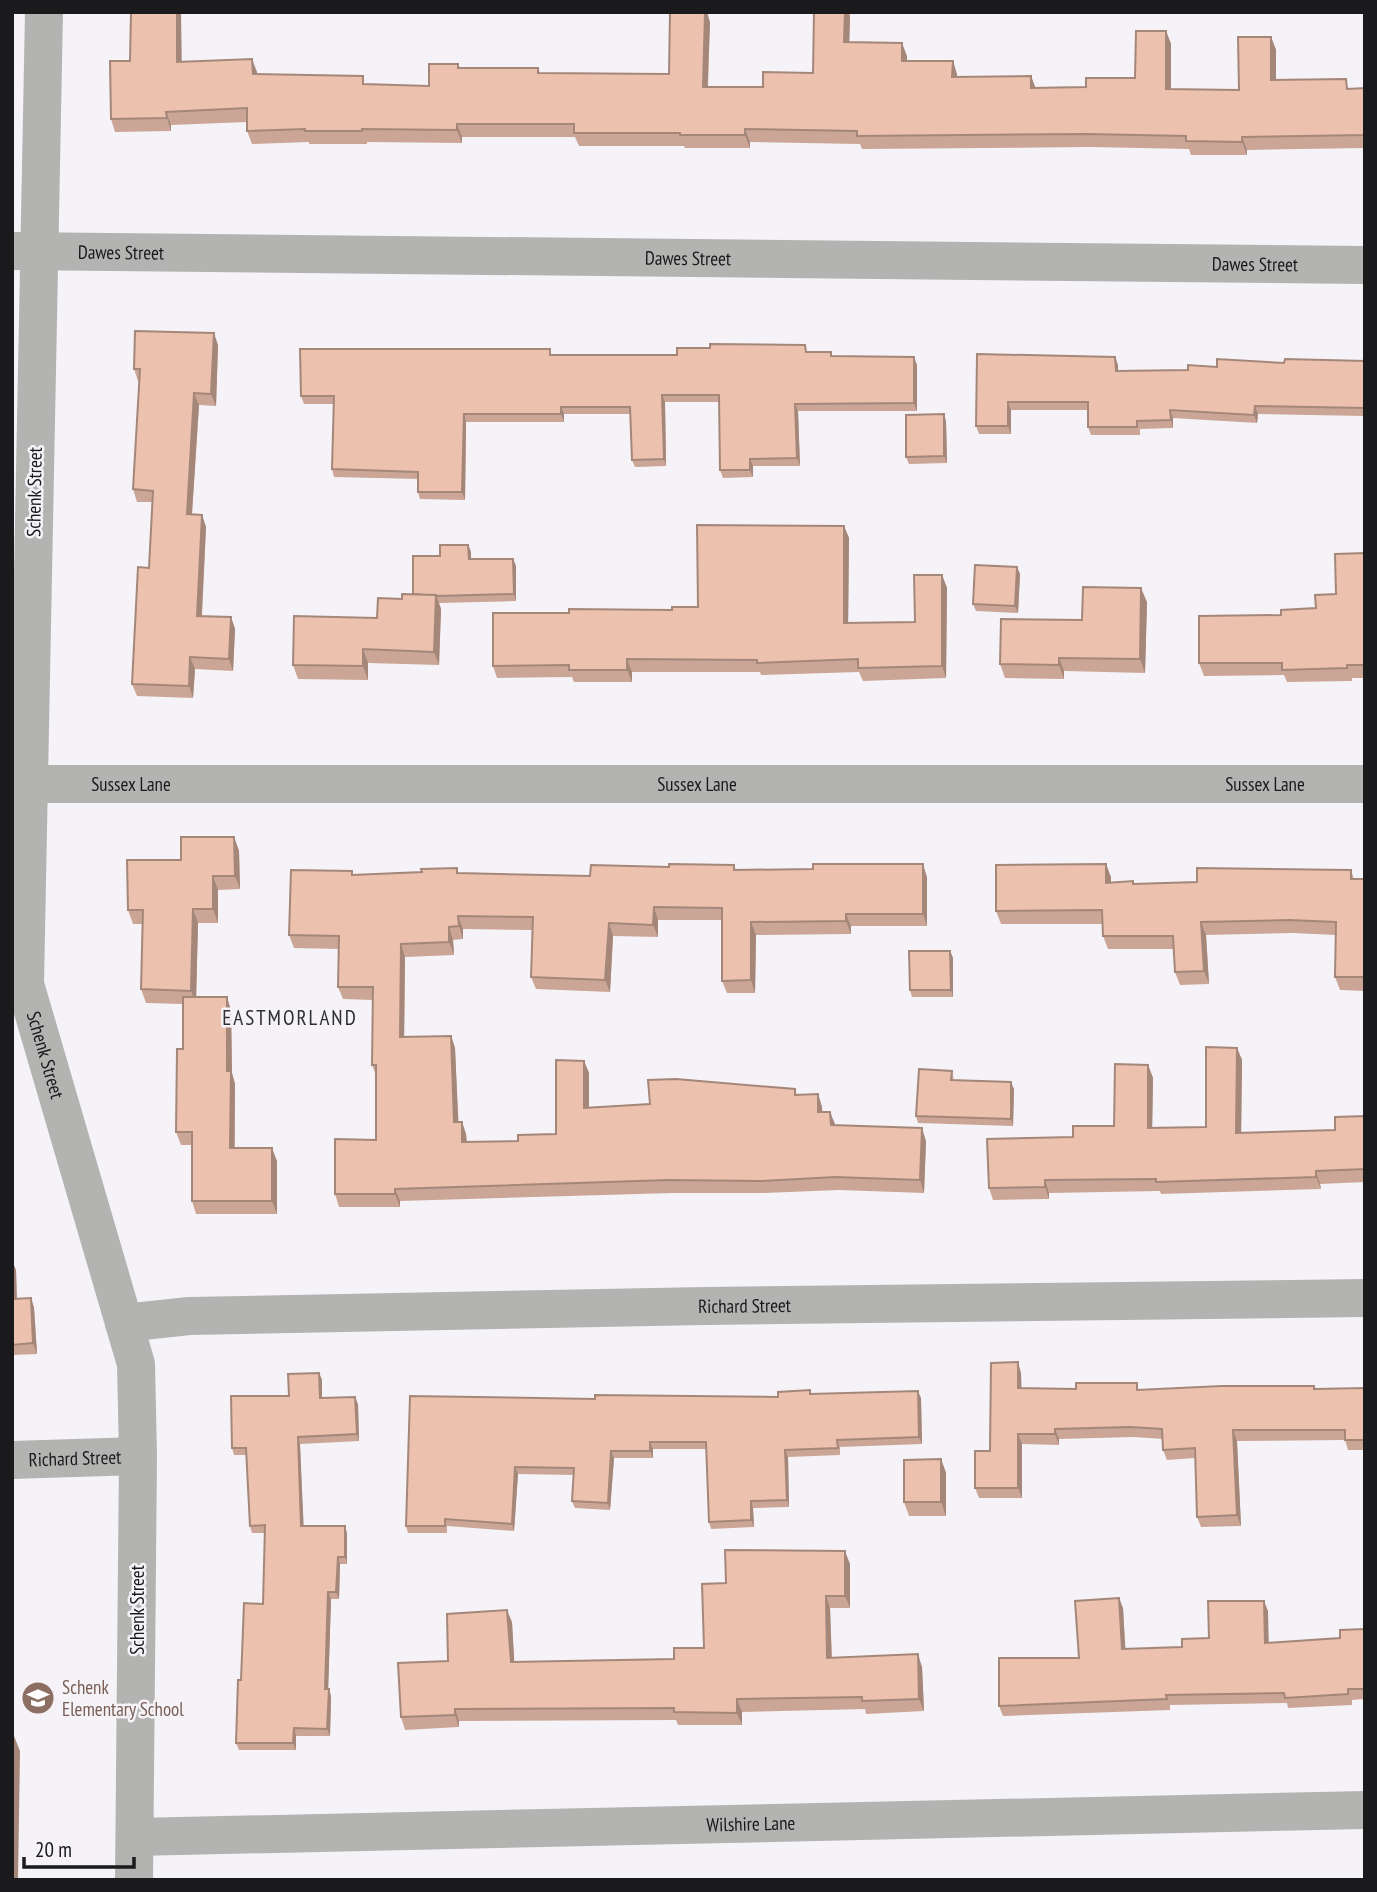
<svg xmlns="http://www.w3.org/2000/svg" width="1377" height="1892" font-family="'PT Sans Narrow',sans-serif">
  <rect width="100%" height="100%" fill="#f5f3f8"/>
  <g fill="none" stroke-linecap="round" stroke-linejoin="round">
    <g stroke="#b3b3b1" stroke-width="38">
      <path id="s1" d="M44 12 25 984 136 1364 138 1456 134 1880"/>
      <path id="s2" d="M14 251 1365 265"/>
      <path id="s3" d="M29 784H1365"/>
      <path id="s4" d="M124 1323 189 1316 705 1306 1365 1298"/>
      <path id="s5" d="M12 1460 138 1456"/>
      <path id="s6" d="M135 1837 1365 1810"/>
    </g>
  </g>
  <g fill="#cba696">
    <polygon points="850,16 849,42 907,56 907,61 953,61 957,77 1031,76 1035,88 1086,87 1135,78 1166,31 1171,44 1171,89 1239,90 1271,37 1276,50 1276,80 1350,88 1365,88 1365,148 1247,150 1247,155 1191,155 1189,149 1090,147 862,149 860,144 750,142 750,148 685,148 684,146 579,146 575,137 462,137 462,143 367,142 367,144 309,144 309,142 252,144 247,131 247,122 171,125 171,131 115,132 111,119 182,61 257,72 257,74 366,84 429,86 458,64 460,68 538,68 540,73 669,74 710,22 708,87 763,87 813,73"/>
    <polygon points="218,345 216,406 199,405 192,515 202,515 206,527 202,616 231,617 235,629 233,671 195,669 193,698 137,696 132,684 149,568 152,502 137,502 133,489 140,381 138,381 134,369"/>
    <polygon points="808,352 833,356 917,365 917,411 798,411 800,466 753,466 753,477 723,478 720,470 719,402 665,402 666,466 635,467 632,460 631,414 564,414 564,422 466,422 465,500 420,499 418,492 418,479 334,477 332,469 334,404 304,404 301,396 553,355 677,355"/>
    <polygon points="977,354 1118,365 1118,371 1188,370 1217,367 1284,363 1365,361 1365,416 1258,414 1257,423 1173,418 1173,428 1140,429 1140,435 1091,435 1088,427 1088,410 1011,410 1011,434 979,434 976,426"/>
    <polygon points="946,421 947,463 909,464 906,457"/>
    <polygon points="844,526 849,538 848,623 915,622 942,575 947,588 946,678 863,681 859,672 761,675 760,672 632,672 632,682 574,682 572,677 497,678 493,666 569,613 672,610 698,607"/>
    <polygon points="468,545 471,552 471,559 513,559 516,566 516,601 439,603 441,609 439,665 368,663 368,680 298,679 293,665 377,618 413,594 440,556"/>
    <polygon points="1365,553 1365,678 1352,678 1352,681 1287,682 1284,675 1204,676 1199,663 1281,615 1316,608 1336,594"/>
    <polygon points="1017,567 1020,574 1018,613 976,611 973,604"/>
    <polygon points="1147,602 1145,673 1064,671 1064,679 1005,678 1000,664 1082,620"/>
    <polygon points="234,837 239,851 240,889 218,890 218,923 198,923 196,997 231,1010 232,1073 235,1084 235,1148 277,1161 277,1214 196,1214 192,1201 192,1145 181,1145 176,1132 183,1049 183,1004 146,1003 141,989 142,924 133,924 128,910 181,860"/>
    <polygon points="734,865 736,870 927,877 927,926 851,926 851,934 756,935 755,993 727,993 722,981 722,920 658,920 658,937 613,936 610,992 536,989 531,977 532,930 463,929 463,939 453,940 454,955 405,957 404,1036 451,1036 455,1048 458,1122 462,1122 466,1134 467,1142 518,1141 556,1134 584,1061 589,1073 589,1107 650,1104 795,1089 797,1095 818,1094 822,1107 822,1112 835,1125 926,1141 924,1193 839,1190 764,1193 673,1193 400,1201 400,1207 339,1207 335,1194 376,1140 376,1075 372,1065 373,1000 343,999 338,987 339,949 294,948 289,935 352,871 353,875 422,872 457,868 458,873 590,876 669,867"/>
    <polygon points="1351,870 1354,879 1365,879 1365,991 1340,990 1335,977 1336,935 1293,933 1206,935 1209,984 1180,985 1175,972 1174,949 1108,949 1103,936 1103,924 1001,924 996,911 1111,877 1111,882 1133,881 1134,884 1197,882"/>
    <polygon points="950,951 953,958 953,997 912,997 910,990"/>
    <polygon points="1237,1048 1242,1060 1241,1133 1335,1130 1365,1116 1365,1182 1320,1184 1321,1189 1161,1194 1160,1191 1049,1193 1049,1199 993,1200 989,1188 1073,1137 1114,1126 1148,1065 1153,1078 1152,1128 1206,1127"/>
    <polygon points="952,1071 954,1081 1014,1089 1013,1126 918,1123 916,1116"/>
    <polygon points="12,1261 16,1270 17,1299 31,1298 34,1308 37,1354 12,1355"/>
    <polygon points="319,1373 322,1380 322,1398 358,1404 359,1441 300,1444 303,1526 347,1533 347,1564 340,1564 339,1599 331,1599 328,1689 331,1696 330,1736 296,1736 296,1750 239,1750 236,1743 241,1680 263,1604 265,1533 252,1533 250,1526 246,1455 234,1455 232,1448 289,1396"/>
    <polygon points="1021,1373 1021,1388 1140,1389 1365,1388 1365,1450 1348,1450 1345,1440 1237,1441 1241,1526 1201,1527 1197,1517 1195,1458 1167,1460 1163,1450 1163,1439 1134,1437 1059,1439 1059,1445 1022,1444 1022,1498 979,1498 975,1488"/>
    <polygon points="811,1394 921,1398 922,1444 840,1447 840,1455 788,1457 789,1507 753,1508 754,1527 711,1529 709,1522 706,1449 653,1449 653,1458 614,1458 610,1510 575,1508 572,1501 574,1475 518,1474 514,1531 447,1526 447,1533 408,1533 406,1526 595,1399 778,1397"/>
    <polygon points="941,1459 946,1473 946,1516 909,1516 904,1502"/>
    <polygon points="850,1564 850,1608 830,1608 832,1658 922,1667 924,1711 866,1714 865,1709 742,1712 742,1725 678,1725 676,1720 459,1721 459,1727 405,1730 401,1717 448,1661 512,1622 514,1662 674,1659 704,1648 726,1583"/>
    <polygon points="1123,1608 1125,1649 1182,1647 1209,1638 1268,1611 1268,1643 1340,1638 1365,1629 1365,1699 1352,1700 1352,1705 1288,1708 1287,1703 1170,1705 1170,1710 1003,1716 999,1706 1079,1658"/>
  </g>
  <g fill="#a5877a">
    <polygon points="177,12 181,12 182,75 177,62"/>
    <polygon points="705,12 707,12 710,22 707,100 703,87"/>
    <polygon points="845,12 849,12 850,16 849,55 844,42"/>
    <polygon points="1166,31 1171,44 1171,103 1166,89"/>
    <polygon points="1271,37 1276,50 1276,93 1271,80"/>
    <polygon points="902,43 907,56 907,74 902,61"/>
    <polygon points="252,59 257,72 258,87 253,74"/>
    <polygon points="953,61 957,74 957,90 952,77"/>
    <polygon points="1031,76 1036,89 1031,88"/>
    <polygon points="166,112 171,125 171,131 167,118"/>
    <polygon points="457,124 462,137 462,143 457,130"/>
    <polygon points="745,129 750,142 750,148 745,135"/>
    <polygon points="1242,137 1247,150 1247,155 1242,142"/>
    <polygon points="214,333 218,345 216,406 211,394"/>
    <polygon points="914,357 917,365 917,411 914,403"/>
    <polygon points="1115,357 1118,365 1118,379 1116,371"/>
    <polygon points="194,393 199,405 191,527 187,514"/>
    <polygon points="662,395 665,402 666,466 664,459"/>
    <polygon points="1008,402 1011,410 1011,434 1008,426"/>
    <polygon points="795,404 798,411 800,466 797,458"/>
    <polygon points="1255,406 1258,414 1257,423 1254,415"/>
    <polygon points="561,407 564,414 564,422 561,414"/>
    <polygon points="1170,410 1173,418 1173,428 1171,420"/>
    <polygon points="464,414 466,422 465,500 462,492"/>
    <polygon points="944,414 946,421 947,463 944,456"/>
    <polygon points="750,459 753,466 753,477 750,470"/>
    <polygon points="202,515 206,527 201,628 197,616"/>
    <polygon points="844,526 849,538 848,635 844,623"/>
    <polygon points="468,545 471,552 471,566 469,559"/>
    <polygon points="513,559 516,566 516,601 514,594"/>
    <polygon points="1017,567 1020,574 1018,613 1015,606"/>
    <polygon points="942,575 947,588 946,678 942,666"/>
    <polygon points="1141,588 1147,602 1145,673 1140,659"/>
    <polygon points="436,595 441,609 439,665 434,652"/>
    <polygon points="231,617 235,629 233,671 229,659"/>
    <polygon points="363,649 368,663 368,680 363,666"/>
    <polygon points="190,657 195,669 193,698 189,686"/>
    <polygon points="1059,658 1064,671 1064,679 1059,665"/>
    <polygon points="627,659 632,672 632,682 627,670"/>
    <polygon points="234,837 239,851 240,889 235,876"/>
    <polygon points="923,864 927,877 927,926 923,914"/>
    <polygon points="1106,864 1111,877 1111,896 1106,883"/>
    <polygon points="213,876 218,890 218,923 213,909"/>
    <polygon points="654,907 658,920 658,937 653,925"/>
    <polygon points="193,909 198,923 196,1004 191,991"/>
    <polygon points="846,914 851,926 851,934 846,921"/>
    <polygon points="458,916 463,929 463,939 459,926"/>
    <polygon points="751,922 756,935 755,993 751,980"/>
    <polygon points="1201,922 1206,935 1209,984 1204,971"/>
    <polygon points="609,923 613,936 610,992 605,980"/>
    <polygon points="449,927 453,940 454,955 449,942"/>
    <polygon points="401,944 405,957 404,1049 400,1037"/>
    <polygon points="950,951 953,958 953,997 951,990"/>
    <polygon points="227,997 231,1010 232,1073 235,1084 234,1161 230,1148 227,1071"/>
    <polygon points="451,1036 455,1048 459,1134 454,1122"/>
    <polygon points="1237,1048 1242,1060 1241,1145 1236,1133"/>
    <polygon points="584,1061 589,1073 589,1120 584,1108"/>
    <polygon points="1148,1065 1153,1078 1152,1140 1148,1128"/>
    <polygon points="1011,1082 1014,1089 1013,1126 1011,1119"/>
    <polygon points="818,1094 822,1107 823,1125 818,1112"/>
    <polygon points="830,1112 835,1124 835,1137 831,1125"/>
    <polygon points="462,1122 466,1134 467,1154 462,1142"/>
    <polygon points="922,1128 926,1141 924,1193 920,1180"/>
    <polygon points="272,1148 277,1161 277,1214 272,1201"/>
    <polygon points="1316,1171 1320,1184 1321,1189 1316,1177"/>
    <polygon points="1045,1180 1049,1193 1049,1199 1045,1187"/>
    <polygon points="395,1189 400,1201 400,1207 395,1194"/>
    <polygon points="12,1261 16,1270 17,1309 13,1299"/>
    <polygon points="31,1298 34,1308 37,1354 33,1343"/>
    <polygon points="1018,1362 1021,1373 1022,1399 1018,1388"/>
    <polygon points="319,1373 322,1380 322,1405 320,1398"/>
    <polygon points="918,1391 921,1398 922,1444 919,1437"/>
    <polygon points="355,1397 358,1404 359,1441 357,1434"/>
    <polygon points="1055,1429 1059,1439 1059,1445 1055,1434"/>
    <polygon points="1233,1430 1237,1441 1241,1526 1237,1515"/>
    <polygon points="1018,1434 1022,1444 1022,1498 1018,1488"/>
    <polygon points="298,1437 300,1444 304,1533 301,1526"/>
    <polygon points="650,1442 653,1449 653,1458 650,1451"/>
    <polygon points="785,1450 788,1457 789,1507 787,1500"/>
    <polygon points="611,1451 614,1458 610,1510 608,1503"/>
    <polygon points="941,1459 946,1473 946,1516 941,1502"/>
    <polygon points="515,1467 518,1474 514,1531 512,1524"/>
    <polygon points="751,1501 753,1508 754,1527 751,1520"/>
    <polygon points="345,1526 347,1533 347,1564 345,1557"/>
    <polygon points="845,1551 850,1564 850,1608 845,1596"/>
    <polygon points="338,1557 340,1564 339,1599 336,1592"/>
    <polygon points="328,1592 331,1599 328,1696 325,1689"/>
    <polygon points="826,1596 830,1608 832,1670 827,1658"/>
    <polygon points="1119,1598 1123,1608 1126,1659 1122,1649"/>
    <polygon points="1264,1601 1268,1611 1269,1653 1265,1643"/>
    <polygon points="507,1610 512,1622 515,1674 511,1662"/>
    <polygon points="918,1654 922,1667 924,1711 919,1699"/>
    <polygon points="329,1689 331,1696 330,1736 327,1729"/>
    <polygon points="737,1699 742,1712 742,1725 737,1713"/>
    <polygon points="455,1709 459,1721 459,1727 455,1715"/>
    <polygon points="294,1728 296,1736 296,1750 293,1743"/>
    <polygon points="12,1731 20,1751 18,1880 12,1880"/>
  </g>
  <g fill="#ecc1ae" stroke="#a5877a" stroke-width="2">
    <polygon points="131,12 177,12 177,62 252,59 253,74 363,76 363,84 429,86 429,64 458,64 458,68 538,68 538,73 669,74 670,12 705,12 703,87 763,87 763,72 813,73 814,12 845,12 844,42 902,43 902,61 953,61 952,77 1031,76 1031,88 1086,87 1086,78 1135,78 1136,31 1166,31 1166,89 1239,90 1238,37 1271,37 1271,80 1346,79 1347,89 1365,88 1365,135 1242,137 1242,142 1186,141 1186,136 1086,134 857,136 857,131 745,129 745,135 680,135 680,133 574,133 574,124 457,124 457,130 362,129 362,131 305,131 305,129 247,131 247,108 166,112 167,118 111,119 110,61 130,61"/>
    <polygon points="135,331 214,333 211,394 194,393 187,514 202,515 197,616 231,617 229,659 190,657 189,686 132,684 138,567 149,568 153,491 133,489 140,369 134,369"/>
    <polygon points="710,344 805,345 806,352 831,352 831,356 914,357 914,403 795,404 797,458 750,459 750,470 720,470 719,395 662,395 664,459 632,460 630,407 561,407 561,414 464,414 462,492 418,492 418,472 332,469 334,396 301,396 300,349 550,349 550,355 677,355 677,348 710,348"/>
    <polygon points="977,354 1115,357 1116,371 1188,370 1188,365 1217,367 1217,359 1284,363 1285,359 1365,361 1365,408 1255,406 1254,415 1170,410 1171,420 1137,421 1137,427 1088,427 1088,402 1008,402 1008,426 976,426"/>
    <polygon points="944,414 944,456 906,457 906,415"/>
    <polygon points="697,525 844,526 844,623 915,622 914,575 942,575 942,666 858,668 858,659 757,663 757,660 627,659 627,670 569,670 569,665 493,666 493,613 569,613 569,609 672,610 672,607 698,607"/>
    <polygon points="440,545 468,545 469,559 513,559 514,594 436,596 413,594 413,556 440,556"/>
    <polygon points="1365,553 1365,665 1347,665 1347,668 1282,670 1282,663 1199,663 1199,616 1281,615 1281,610 1316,608 1315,595 1336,594 1335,554"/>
    <polygon points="975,565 1017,567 1015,606 973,604"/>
    <polygon points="1083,587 1141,588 1140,659 1059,658 1059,665 1000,664 1001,619 1082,620"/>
    <polygon points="402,594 436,595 434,652 363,649 363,666 293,665 294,616 377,618 378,598 402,599"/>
    <polygon points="181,837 234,837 235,876 213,876 213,909 193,909 191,991 141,989 143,910 128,910 127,860 181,860"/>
    <polygon points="669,864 734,865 734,870 813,869 813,864 923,864 923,914 846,914 846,921 751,922 751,980 722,981 722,908 654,907 653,925 609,923 605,980 531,977 533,917 458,916 459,926 449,927 449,942 401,944 400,1037 451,1036 454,1122 462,1122 462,1142 518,1141 518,1135 556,1134 556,1060 584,1061 584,1108 650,1104 648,1080 676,1079 795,1089 795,1095 818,1094 818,1112 830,1112 831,1125 922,1128 920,1180 835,1177 760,1181 668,1180 395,1189 395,1194 335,1194 335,1139 376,1140 376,1065 372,1065 373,987 338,987 339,936 289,935 291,870 352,871 352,875 422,872 421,869 457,868 457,873 590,876 591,865 669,867"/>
    <polygon points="1106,864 1106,883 1133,881 1133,884 1197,882 1197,868 1351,870 1351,879 1365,879 1365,977 1335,977 1336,922 1289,920 1201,922 1204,971 1175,972 1173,936 1103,936 1102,910 996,911 996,865"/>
    <polygon points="909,951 950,951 951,990 910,990"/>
    <polygon points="183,997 227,997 227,1071 231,1071 230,1148 272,1148 272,1201 192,1201 192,1132 176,1132 177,1049 183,1049"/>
    <polygon points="1206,1047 1237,1048 1236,1133 1335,1130 1335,1117 1365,1116 1365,1169 1316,1171 1316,1177 1156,1182 1156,1179 1045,1180 1045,1187 989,1188 987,1139 1073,1137 1073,1126 1114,1126 1115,1064 1148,1065 1148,1128 1206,1127"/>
    <polygon points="919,1069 952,1071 951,1080 1011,1082 1011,1119 916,1116"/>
    <polygon points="12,1269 13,1299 31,1298 33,1343 12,1345"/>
    <polygon points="1018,1362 1018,1388 1076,1389 1076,1383 1137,1383 1137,1390 1221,1386 1314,1386 1314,1389 1365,1388 1365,1440 1345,1440 1345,1430 1233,1430 1237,1515 1197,1517 1195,1448 1163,1450 1162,1429 1130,1427 1055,1429 1055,1434 1018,1434 1018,1488 975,1488 975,1451 990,1451 991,1363"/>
    <polygon points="319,1373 320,1398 355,1397 357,1434 298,1437 301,1526 345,1526 345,1557 338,1557 336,1592 328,1592 325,1689 329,1689 327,1729 294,1728 293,1743 236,1743 238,1680 241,1680 244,1603 263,1604 265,1525 250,1526 246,1448 232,1448 231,1396 289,1396 288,1374"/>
    <polygon points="810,1390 810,1394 918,1391 919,1437 837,1440 838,1448 785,1450 787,1500 751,1501 751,1520 709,1522 706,1442 650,1442 650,1451 611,1451 608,1503 572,1501 574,1468 515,1467 512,1524 445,1519 445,1526 406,1526 410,1396 595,1399 595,1395 778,1397 778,1392"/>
    <polygon points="941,1459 941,1502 904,1502 904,1460"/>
    <polygon points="725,1550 845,1551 845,1596 826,1596 827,1658 918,1654 919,1699 862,1701 862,1697 737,1699 737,1713 674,1712 674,1708 455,1709 455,1715 401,1717 398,1663 448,1661 447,1614 507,1610 511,1662 674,1659 674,1648 704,1648 702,1584 726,1583"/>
    <polygon points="1119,1598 1122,1649 1182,1647 1182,1639 1209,1638 1208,1601 1264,1601 1265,1643 1340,1638 1340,1630 1365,1629 1365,1689 1348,1689 1348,1694 1285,1698 1284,1693 1166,1695 1167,1699 999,1706 999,1658 1079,1658 1075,1601"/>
  </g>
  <defs>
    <symbol id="school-disc" viewBox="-11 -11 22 22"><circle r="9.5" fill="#8d6e63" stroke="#f5f3f8"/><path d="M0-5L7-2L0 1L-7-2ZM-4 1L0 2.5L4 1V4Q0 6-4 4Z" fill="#fff"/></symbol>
  </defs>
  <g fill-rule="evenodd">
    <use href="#school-disc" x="19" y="1679" width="38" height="38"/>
  </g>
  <g text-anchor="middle" stroke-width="5" stroke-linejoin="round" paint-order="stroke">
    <g font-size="19" fill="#1a191b" stroke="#f5f3f8">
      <text dy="7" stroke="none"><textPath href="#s2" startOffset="107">Dawes Street</textPath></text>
      <text dy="7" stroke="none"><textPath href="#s2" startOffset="674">Dawes Street</textPath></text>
      <text dy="7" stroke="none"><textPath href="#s2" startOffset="1241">Dawes Street</textPath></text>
      <text transform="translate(34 492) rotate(-89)" y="7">Schenk Street</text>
      <text dy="7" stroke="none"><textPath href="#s3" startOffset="102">Sussex Lane</textPath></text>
      <text dy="7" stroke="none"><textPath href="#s3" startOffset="668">Sussex Lane</textPath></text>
      <text dy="7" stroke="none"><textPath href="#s3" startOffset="1236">Sussex Lane</textPath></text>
      <text dy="7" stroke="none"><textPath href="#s1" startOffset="1046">Schenk Street</textPath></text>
      <text dy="7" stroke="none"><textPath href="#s4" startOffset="621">Richard Street</textPath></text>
      <text dy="7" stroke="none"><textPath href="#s5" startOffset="63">Richard Street</textPath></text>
      <text transform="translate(137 1610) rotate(-90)" y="7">Schenk Street</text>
      <text dy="7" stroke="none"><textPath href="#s6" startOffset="616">Wilshire Lane</textPath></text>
    </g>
    <g font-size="19" fill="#785e54" stroke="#f5f3f8" text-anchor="start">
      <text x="62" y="1694">Schenk<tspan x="62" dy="22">Elementary School</tspan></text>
    </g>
    <g font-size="21" letter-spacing="2" fill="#2f2e31" stroke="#f5f3f8">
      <text x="290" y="1025">EASTMORLAND</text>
    </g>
  </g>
  <rect width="1377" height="1892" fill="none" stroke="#1a191b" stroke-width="28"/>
  <path d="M24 1857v10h110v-10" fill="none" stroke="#1a191b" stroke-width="3.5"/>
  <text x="35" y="1857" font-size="21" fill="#1a191b" stroke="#f5f3f8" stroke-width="5" paint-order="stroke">20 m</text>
</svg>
